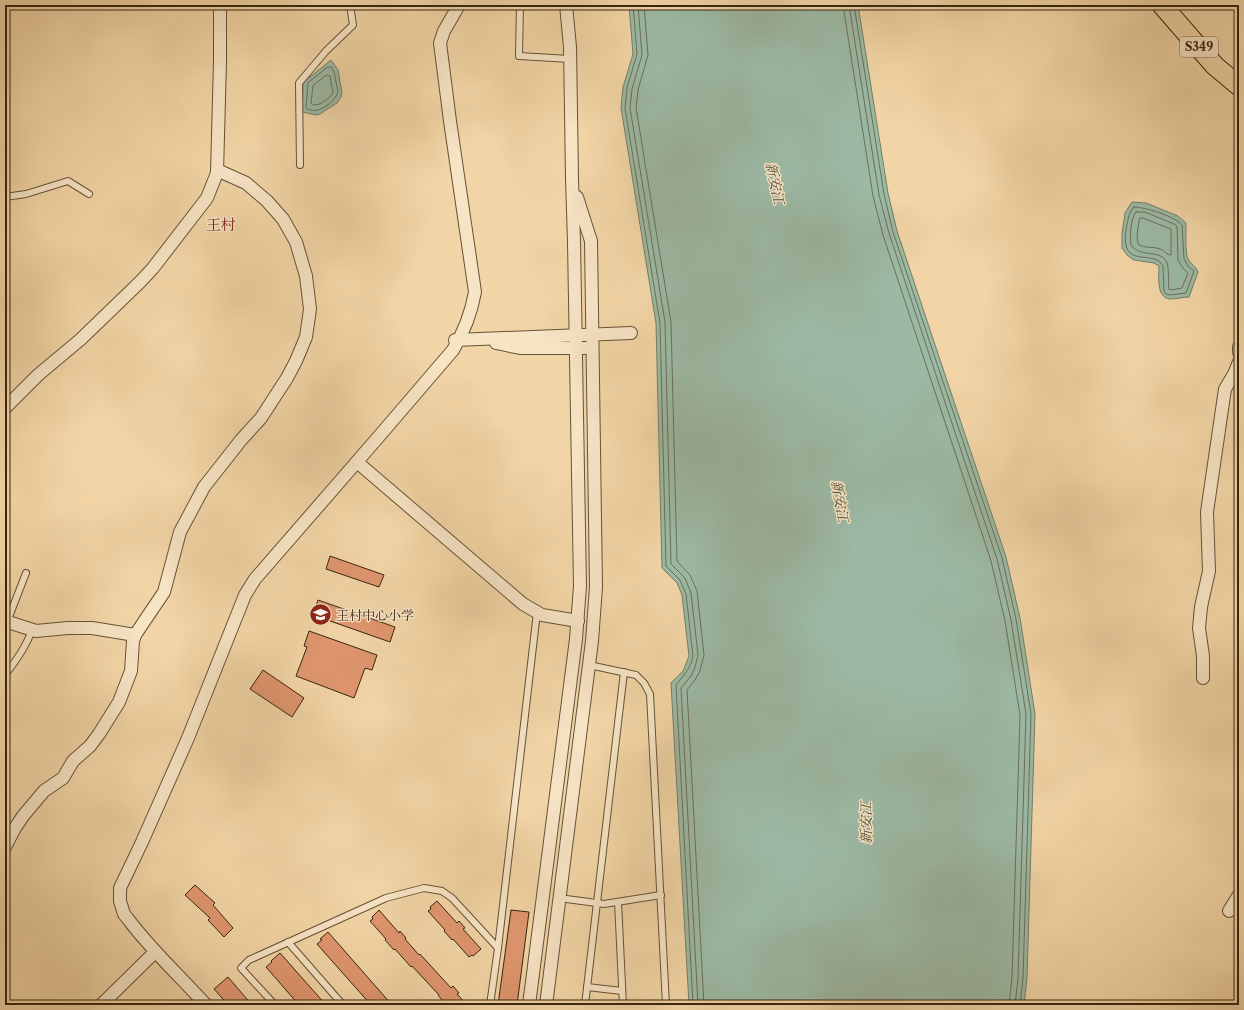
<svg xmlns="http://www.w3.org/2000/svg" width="1244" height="1010" font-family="'Libre Caslon Text','Noto Serif SC',serif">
  <rect width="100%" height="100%" fill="#f2d5a6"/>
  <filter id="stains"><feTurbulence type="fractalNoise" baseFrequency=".005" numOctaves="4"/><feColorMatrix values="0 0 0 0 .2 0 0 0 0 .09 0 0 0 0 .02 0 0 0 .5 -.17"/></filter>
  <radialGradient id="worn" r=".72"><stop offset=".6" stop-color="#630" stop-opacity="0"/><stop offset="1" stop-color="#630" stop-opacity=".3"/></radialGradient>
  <g fill="#9cb9a4" stroke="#747e69">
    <polygon points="629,5 858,5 888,193 897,231 1006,557 1020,618 1035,714 1027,978 1024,1005 689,1005 671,683 683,671 689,656 682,595 677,583 662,568 656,323 621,108 623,87 633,54"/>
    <polygon points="331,60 338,70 342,93 341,97 337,103 320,114 316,115 302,112 303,85 305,81"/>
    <path d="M1132 202 1146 203 1178 216 1186 223C1186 231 1185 253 1188 259 1191 265 1196 266 1198 272L1189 297C1183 297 1176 299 1170 299 1156 298 1159 276 1159 266L1154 263 1134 260 1127 255 1122 248V234L1125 213Z"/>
  </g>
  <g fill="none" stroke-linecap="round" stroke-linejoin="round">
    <g stroke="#6a705a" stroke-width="1">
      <path d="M633 5 637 54 627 88 625 108 660 323 666 566 680 580 686 594 693 656C691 668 683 676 676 685L693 1005"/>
      <polyline points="638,5 642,55 632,89 630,108 665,322 671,564 685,578 691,593 698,655 695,667 691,676 681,688 698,1005"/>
      <polyline points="644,5 648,55 638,90 636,108 671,322 677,561 690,575 697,591 704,655 700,671 695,680 687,690 704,1005"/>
      <polyline points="843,5 873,196 883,235 991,561 1005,621 1020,715 1012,977 1009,1005"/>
      <polyline points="849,5 879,195 889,233 997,559 1011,620 1026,714 1018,978 1015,1005"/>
      <polyline points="854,5 884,194 893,232 1002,558 1016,619 1031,714 1023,978 1020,1005"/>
      <path d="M328 67H331L334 72 338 92C336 100 325 108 318 110 314 111 311 110 307 109L306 107 308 83Z"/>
      <path d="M327 75 330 76 333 93C329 99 319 106 313 105L311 103 313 86Z"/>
      <path d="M1134 207C1145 207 1174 216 1182 225L1184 259 1188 266 1194 271 1186 293 1170 295 1166 294 1164 291 1163 266C1154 248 1120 271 1126 230 1128 221 1128 213 1134 207Z"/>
      <path d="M1136 212H1145L1174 224 1177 226 1178 260 1183 268 1188 273 1182 288 1171 290 1169 289C1168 282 1169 268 1167 263 1161 248 1141 259 1131 245 1130 237 1130 219 1136 212Z"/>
      <path d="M1140 218H1143L1171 229V255C1167 255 1165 251 1160 249 1153 246 1145 249 1138 244L1137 235Z"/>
    </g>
  </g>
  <g fill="#e0966f" stroke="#372610">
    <polygon points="330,556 384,575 379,587 326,569"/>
    <polygon points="318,600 395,627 390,642 313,615"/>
    <polygon points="309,631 377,655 372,670 365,668 354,698 296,676 307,647 304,646"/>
    <polygon points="263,670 304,698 292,717 250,689"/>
    <polygon points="195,885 215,903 213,905 233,928 224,937 208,920 210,918 185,895"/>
    <polygon points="437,901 457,923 459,921 465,928 463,929 481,949 473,956 472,955 469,957 453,939 452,940 444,931 445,930 428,911 431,909 430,907"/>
    <polygon points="379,910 399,933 400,931 406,938 405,939 419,955 420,954 451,988 453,986 459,993 457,994 467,1005 446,1005 438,995 439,995 412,966 411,967 395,949 394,950 385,940 386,939 370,921 373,919 372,917"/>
    <polygon points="511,910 529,912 517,1005 498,1005"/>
    <polygon points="328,932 392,1005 371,1005 317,944 322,940 320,939"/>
    <polygon points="280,953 326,1005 299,1005 266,967 272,962 271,961"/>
    <polygon points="228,977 252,1005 229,1005 222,998 214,989"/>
  </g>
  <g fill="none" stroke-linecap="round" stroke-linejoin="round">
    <defs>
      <g id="lane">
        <polyline points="520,5 519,56 570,59"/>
        <polyline points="300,165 299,83 326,51 353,25 350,5"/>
        <polyline points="5,197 26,194 68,181 89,194"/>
        <polyline points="7,622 26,573"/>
        <polyline points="589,665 636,675 644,683 650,694 666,1005"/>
        <path d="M5 675C16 661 26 647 32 630"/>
        <polyline points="559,898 604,904 661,895"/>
        <polyline points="618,902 623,1005"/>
        <polyline points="288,942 343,1005"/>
        <polyline points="587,987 622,991"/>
        <polyline points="275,1005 241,968 249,960 386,898 424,888 442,891 452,898 498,948"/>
        <polyline points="490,1005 498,948 537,612"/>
        <polyline points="585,1005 624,672"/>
      </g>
      <g id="street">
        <polyline points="455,340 631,333"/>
        <polyline points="496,343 520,348 585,348"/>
        <polyline points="1239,347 1239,352"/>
        <polyline points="5,408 38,375 81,339 140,282 153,268 207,198 217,173 220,61 220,5"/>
        <polyline points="357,462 523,604 542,615 578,621"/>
        <polyline points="5,621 36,631 68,628 92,628 135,635"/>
        <polyline points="1203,678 1203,656 1199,628 1201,607 1209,571 1207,512 1225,389 1234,374 1239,362"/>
        <polyline points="5,847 15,828 23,816 44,791 63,778 73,761 90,746 99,734 119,702 131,671 133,641 135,635 164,592 180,532 204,487 241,440 261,418 287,378 296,361 306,337 310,309 306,276 296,242 283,219 267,201 246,183 217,170"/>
        <polyline points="1229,911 1239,895"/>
        <polyline points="101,1005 155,952"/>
        <path d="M206 1005C180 976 151 950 128 919L124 914 120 901V888L142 842 188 738 245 595 255 579 381 434 453 350C464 332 471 314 475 292L450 121 440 43 444 31 459 5"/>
        <polyline points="529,1005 576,639 580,586 574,242 572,178 570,47 566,5"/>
        <polyline points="546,1005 592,641 596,587 591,241 577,197"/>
      </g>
      <polyline id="primary" points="1162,5 1215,66 1239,86"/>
    </defs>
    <use href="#lane" stroke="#665236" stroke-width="8"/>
    <use href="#street" stroke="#665236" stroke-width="14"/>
    <use href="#primary" stroke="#372610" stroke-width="21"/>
    <use href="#lane" stroke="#f7e4c5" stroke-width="6"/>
    <use href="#street" stroke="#f7e4c5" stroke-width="12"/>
    <use href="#primary" stroke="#f2d5a6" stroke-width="19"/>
  </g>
  <defs>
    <symbol id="school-disc" viewBox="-11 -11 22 22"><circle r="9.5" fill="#8f2418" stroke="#f7e4c5"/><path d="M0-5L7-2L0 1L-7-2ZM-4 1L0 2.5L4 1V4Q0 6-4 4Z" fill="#fff"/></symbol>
  </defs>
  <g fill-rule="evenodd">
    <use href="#school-disc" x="308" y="602" width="25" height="25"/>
  </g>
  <g text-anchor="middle" stroke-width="3" stroke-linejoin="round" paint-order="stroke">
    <rect fill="#f7e4c5" stroke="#715f46" stroke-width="1" x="1180" y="37" width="38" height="20" rx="3"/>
    <g font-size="12" font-weight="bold" fill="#372610">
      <text x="1199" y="51">S349</text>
    </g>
    <g font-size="13" fill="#372610" stroke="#f7e4c5" text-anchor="start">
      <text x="336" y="620">王村中心小学</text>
    </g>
    <g font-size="14" font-style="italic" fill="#504b35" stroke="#f7e4c5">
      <text transform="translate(775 183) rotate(78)" y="5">新安江</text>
      <text transform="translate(840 501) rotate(80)" y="5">新安江</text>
      <text transform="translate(866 823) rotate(-90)" y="5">新安江</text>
    </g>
    <g font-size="15" fill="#7a1f14" stroke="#f7e4c5">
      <text x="221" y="230">王村</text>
    </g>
  </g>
  <rect width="1244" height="1010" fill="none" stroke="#f2d5a6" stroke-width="20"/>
  <rect x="6" y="6" width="1232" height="998" fill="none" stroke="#372610" stroke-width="2"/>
  <rect x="10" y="10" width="1224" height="990" fill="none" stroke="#372610"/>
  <rect width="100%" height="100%" filter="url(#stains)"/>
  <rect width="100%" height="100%" fill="url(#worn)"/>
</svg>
